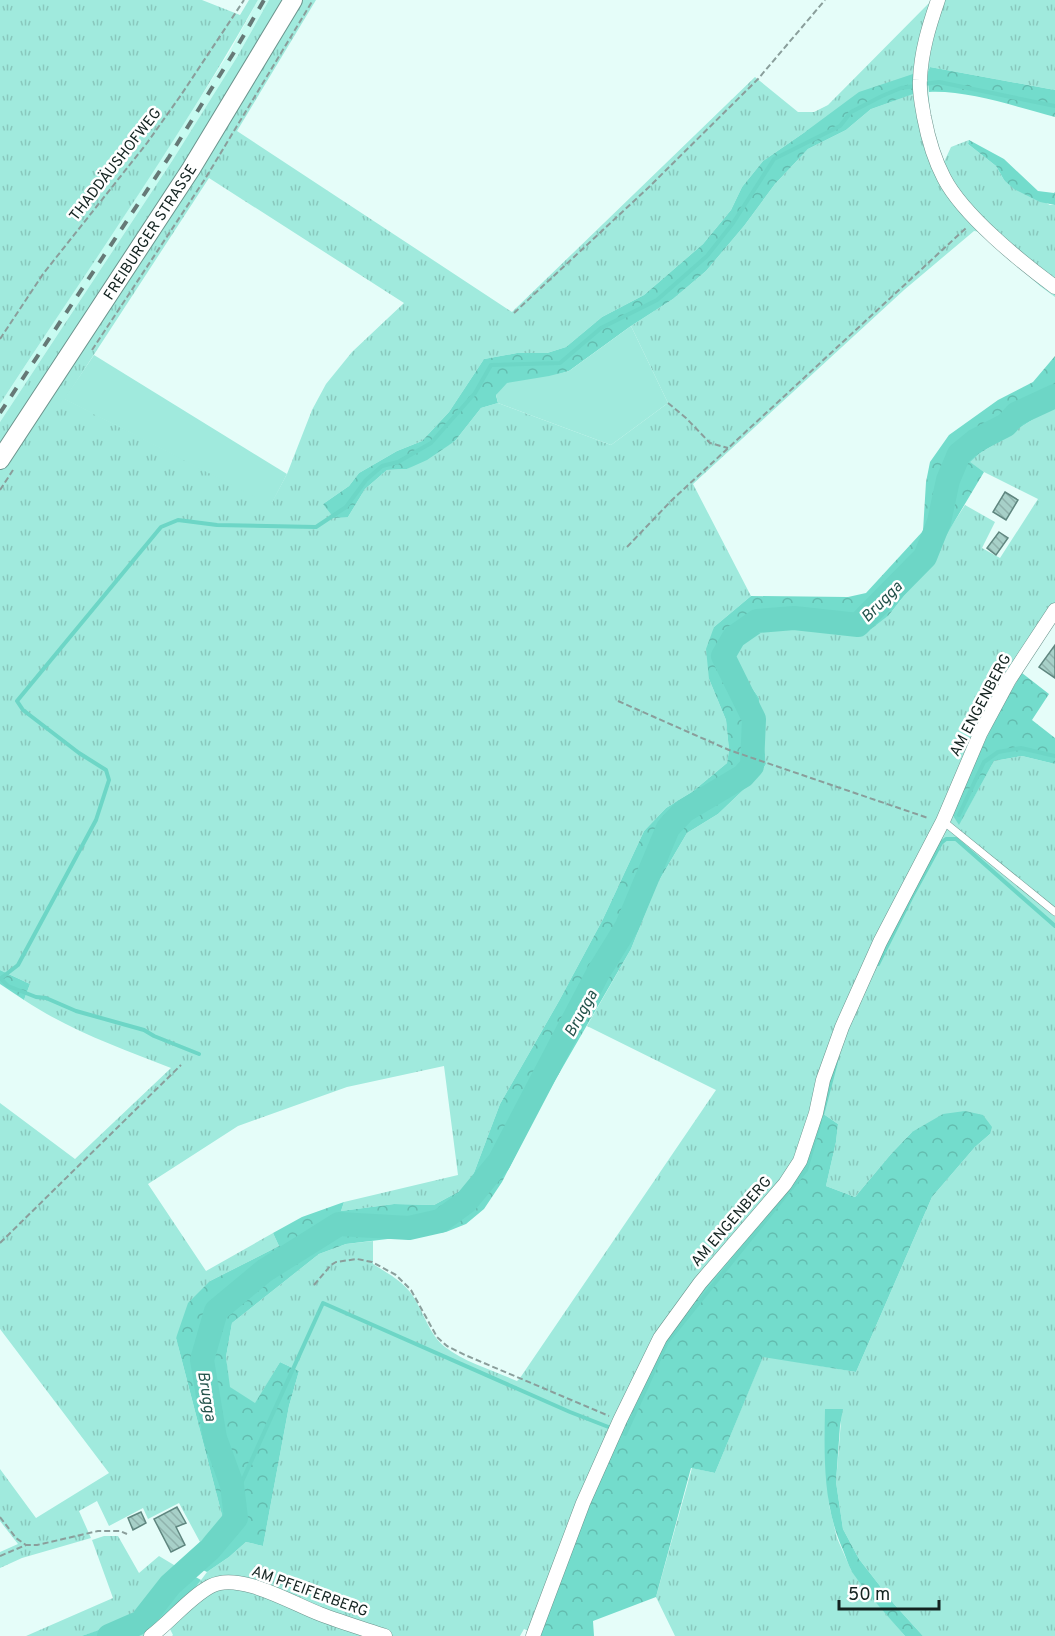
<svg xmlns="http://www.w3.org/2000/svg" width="1055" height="1636" font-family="Overpass,sans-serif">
  <defs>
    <pattern id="grass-tufts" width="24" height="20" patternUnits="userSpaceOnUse" patternTransform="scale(1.5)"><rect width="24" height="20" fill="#a0eadd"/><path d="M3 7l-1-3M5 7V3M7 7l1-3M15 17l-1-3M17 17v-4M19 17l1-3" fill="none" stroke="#89c8bd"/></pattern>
    <pattern id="forest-crowns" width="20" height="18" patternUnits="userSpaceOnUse" patternTransform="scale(1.5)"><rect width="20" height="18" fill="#73dccc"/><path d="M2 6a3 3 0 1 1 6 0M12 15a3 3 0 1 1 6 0" fill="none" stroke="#63bcaf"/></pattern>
    <pattern id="building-back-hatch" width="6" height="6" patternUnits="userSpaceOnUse" patternTransform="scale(1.5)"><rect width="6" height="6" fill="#a7d0c8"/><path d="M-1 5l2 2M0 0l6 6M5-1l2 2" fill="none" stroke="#8fb2ac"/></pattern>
  </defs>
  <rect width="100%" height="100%" fill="#e5fdf9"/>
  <polygon fill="#c7fbf1" points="258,0 269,0 237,57 172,161 0,422 0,404 165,153 230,51"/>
  <g fill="url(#grass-tufts)" fill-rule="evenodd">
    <path d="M0 0H202L240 15 249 0H258C180 139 87 270 0 404Z"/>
    <path d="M269 0H316L237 131 512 312 755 77 798 112H814L828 105 932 0H1055V90L930 67 927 74 931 123 944 162 951 147 969 140 968 144 996 166 1004 180 1050 205H1055V297L1040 286 980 232 974 231 904 290 693 484 751 596 714 627 709 679 726 720 729 750 727 763 692 792 666 808 644 831 603 919 559 1001 500 1104 469 1186 434 1205 394 1204 341 1211 344 1202 458 1175 444 1066 347 1087 238 1126 148 1184 206 1271 273 1233 279 1246 210 1281 176 1338 223 1519 200 1542 179 1503 148 1519 143 1508 109 1526 97 1501 79 1511 91 1538 22 1558 0 1568V1552L18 1544 0 1521V1469L36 1518 109 1473 0 1329V1103L75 1159 171 1068C120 1048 69 1030 24 1000L30 984 0 970V422L172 161 237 57ZM913 94 871 109 846 130 808 149 775 184 744 226 706 271 673 299 631 326 668 403 611 445 498 403 481 408 455 441 407 469 387 470 365 489 348 517 323 504 349 486 359 473 397 451 422 441 449 412 484 359 517 353H547L566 347 602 317 644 295 703 244 731 210 742 187 763 161 805 132ZM209 178 404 303 352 352 326 384 312 410 287 474 271 504 65 399Z"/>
    <path d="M1055 405V619L1012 689 953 816 959 824 994 761 1022 756 1055 764V1636H923L894 1604 859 1559 843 1529 836 1482 842 1409H825L829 1505 837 1538 851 1570 875 1601 905 1636H675L656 1597 692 1468 715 1473 763 1356 856 1372 932 1197 975 1147 990 1134 912 1132 891 1154 855 1197 826 1186 836 1142 838 1124 822 1113 541 1624 540 1636 524 1629 520 1636H172L173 1635 170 1629 162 1636H139L190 1595 207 1572 229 1557 246 1542 263 1546 289 1406 299 1371 280 1362 255 1404 229 1387 226 1357 232 1323 319 1254 346 1244 373 1241V1264C387 1273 403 1281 413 1296 424 1313 429 1334 445 1347 464 1362 495 1371 517 1381L520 1378 716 1090 587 1026 631 949 657 884 687 833 718 814 760 774 766 764 759 698 740 671 735 654 742 639 756 629 782 625 847 631 889 615 918 578 965 505 995 522 982 548 1000 558 1038 499 984 472 969 462 979 454Z"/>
    <polygon points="104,1536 118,1536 139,1573 159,1556 179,1568 158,1594 141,1608 102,1630 81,1636 26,1636 113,1598 92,1540"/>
  </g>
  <g fill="url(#forest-crowns)">
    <path d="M930 67 1055 90V117C1017 107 967 90 929 92L927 74Z"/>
    <polygon points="913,74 913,94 871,109 846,130 808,149 775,184 744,226 706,271 673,299 631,326 569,371 496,395 498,403 481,408 455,441 427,460 407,469 387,470 365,489 348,517 334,518 323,504 349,486 359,473 397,451 422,441 449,412 484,359 517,353 547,353 566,347 602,317 644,295 703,244 731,210 742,187 763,161 805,132 859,92"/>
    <polygon points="969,140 1004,159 1038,191 1054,193 1055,192 1055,205 1040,202 1014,189 1004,180 996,166 968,144"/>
    <polygon points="1055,356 1055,405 979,454 970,462 984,472 944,539 918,578 889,615 871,629 847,631 782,625 756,629 742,639 735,654 740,671 759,698 766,764 760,774 718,814 687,833 657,884 631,949 542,1103 502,1182 484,1209 466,1224 446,1232 346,1244 319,1254 232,1323 226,1357 230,1387 255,1403 280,1362 299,1371 289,1406 263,1546 246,1542 229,1557 207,1572 184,1561 223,1519 176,1338 188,1303 210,1281 279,1246 273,1233 302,1217 344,1202 341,1211 394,1204 434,1205 469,1186 500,1104 559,1001 603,919 644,831 666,808 692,792 727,763 729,750 726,720 709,679 706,649 714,627 751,596 848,597 866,593 923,531 926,482 930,462 949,435 998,400 1033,382"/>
    <path d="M1022 673 1049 694 1032 720 1055 738V764L1022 756 994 761 959 825 953 816 952 813C974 766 994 717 1022 673Z"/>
    <polygon points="0,970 30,984 24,1000 0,984"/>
    <polygon points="965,1111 983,1115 992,1127 990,1134 975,1147 932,1197 856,1372 763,1357 715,1473 691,1468 656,1597 593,1621 594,1636 540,1636 541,1624 588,1503 663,1342 702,1289 803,1168 822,1113 838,1124 836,1142 826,1186 855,1197 891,1154 912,1132 943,1114"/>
    <path d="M825 1409H843L840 1426 836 1482 843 1529 859 1559 894 1604 923 1636H905C887 1615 868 1595 852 1572 848 1565 846 1557 843 1550 823 1506 824 1457 825 1409Z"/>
    <path d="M179 1568 201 1580 190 1595 139 1636H81C108 1628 138 1615 158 1594 166 1586 172 1576 179 1568Z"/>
  </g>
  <g fill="#a0eadd">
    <polygon points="631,326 668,403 611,445 498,403 496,395 507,383 549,376 569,371"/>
    <polygon points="94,355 287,474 271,505 64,399"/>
  </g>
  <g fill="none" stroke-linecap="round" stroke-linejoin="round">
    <g stroke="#6dd6c6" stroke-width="4">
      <polyline points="924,84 939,82 1055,106"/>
      <polyline points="959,815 984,762 998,752 1021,748 1055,756"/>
      <polyline points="878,964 911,898 941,843 946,839 956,839 1055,926"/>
      <polyline points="0,979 18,965 96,820 109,780 106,770 79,753 23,710 17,701 161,527 178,520 217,525 316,527 346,507 366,480 382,466 398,462 431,443 475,393 491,365 560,363 601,328 657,300 707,256 733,223 774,159 840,126 851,112 882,96 901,88 916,86"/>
      <polyline points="1,979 8,986 36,997 46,998 76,1011 144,1030 154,1036 199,1054"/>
      <polyline points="822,1115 836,1062"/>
      <polyline points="618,1430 625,1434 667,1342 806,1170 820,1122"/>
      <polyline points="234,1499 323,1303 570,1412 611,1428"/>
    </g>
    <polyline stroke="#6dd6c6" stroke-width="24" points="109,1636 141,1622 170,1585 210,1549 236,1518 232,1485 215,1438 202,1360 216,1311 264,1271 339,1224 409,1228 440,1221 466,1202 499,1162 598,973 627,926 668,828 684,811 743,776 752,766 754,719 723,656 734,637 757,621 794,618 858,625 925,557 939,522 948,480 959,454 975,441 1006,425 1016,414 1055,396"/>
  </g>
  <g fill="url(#building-back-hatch)" stroke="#5f867f" stroke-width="1.5">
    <polygon points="1005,492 1018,500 1006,520 993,512"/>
    <polygon points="999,532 1008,538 996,555 987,548"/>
    <polygon points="1055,645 1055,678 1039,667"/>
    <polygon points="177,1507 186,1523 176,1527 185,1545 171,1552 154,1519"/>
    <polygon points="141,1512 146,1523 133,1530 128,1518"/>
  </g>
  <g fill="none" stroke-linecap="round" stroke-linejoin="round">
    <defs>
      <polyline id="lane" points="943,821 1055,912"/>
      <g id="street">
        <path d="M938 0C929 26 921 52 920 80 919 92 922 105 924 117 928 138 934 159 944 178 963 215 1021 262 1055 287"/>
        <path d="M151 1636C171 1621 190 1597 211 1586 239 1571 293 1604 320 1614 341 1622 364 1629 385 1636"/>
        <polyline points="533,1636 583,1503 620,1420 660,1338 700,1283 785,1184 800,1161 816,1113 823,1080 842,1027 880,942 943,821 980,734 1009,680 1055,610"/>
      </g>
      <polyline id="secondary" points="0,460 191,169 293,0"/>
    </defs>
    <use href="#lane" stroke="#6c948d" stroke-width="8"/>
    <use href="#street" stroke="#6c948d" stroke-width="15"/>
    <use href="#secondary" stroke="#6c948d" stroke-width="20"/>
    <g stroke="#8a9e9b" stroke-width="2" stroke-dasharray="6 3" stroke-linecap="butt">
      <polyline points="514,313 649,187 758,79 825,0"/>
      <polyline points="0,339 43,274 147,143 181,95 244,0"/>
      <polyline points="92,350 205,179 313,0"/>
      <polyline points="668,403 686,418 710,443 728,448"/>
      <polyline points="0,490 13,470"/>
      <polyline points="627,547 672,500 966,228"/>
      <polyline points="618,701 729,750 928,818"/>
      <polyline points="0,1243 181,1065"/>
      <polyline points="314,1285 331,1265 336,1262 357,1259 372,1262 396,1275 411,1290 437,1337 447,1346 465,1355 609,1416"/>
      <polyline points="0,1517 16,1538 26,1545"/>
      <polyline points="0,1556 26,1545 37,1545 98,1531 120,1531 127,1534"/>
    </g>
    <use href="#lane" stroke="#fff" stroke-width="7"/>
    <use href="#street" stroke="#fff" stroke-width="14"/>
    <use href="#secondary" stroke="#fff" stroke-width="18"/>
    <polyline stroke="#667976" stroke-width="4" stroke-dasharray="10 10" stroke-linecap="butt" points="0,413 169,157 233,54 264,0"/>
  </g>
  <g text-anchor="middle" stroke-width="5" stroke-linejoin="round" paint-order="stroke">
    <g font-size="15" fill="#132320" stroke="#fff">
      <text transform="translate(115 164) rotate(-52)" y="5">THADDÄUSHOFWEG</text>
      <text transform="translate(150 232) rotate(-57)" y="5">FREIBURGER STRASSE</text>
      <text transform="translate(980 705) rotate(-62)" y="5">AM ENGENBERG</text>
      <text transform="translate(731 1221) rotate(-49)" y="5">AM ENGENBERG</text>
      <text transform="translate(310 1591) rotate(20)" y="5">AM PFEIFERBERG</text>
    </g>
    <g font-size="16" font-style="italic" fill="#24534c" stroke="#fff">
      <text transform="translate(881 601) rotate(-45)" y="6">Brugga</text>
      <text transform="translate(580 1013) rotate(-61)" y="6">Brugga</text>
      <text transform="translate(208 1396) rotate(81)" y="6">Brugga</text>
    </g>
  </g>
  <path d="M839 1600v9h100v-9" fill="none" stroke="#132320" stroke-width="3"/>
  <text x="848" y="1600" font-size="18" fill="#132320" stroke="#ffffff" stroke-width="4.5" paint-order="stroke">50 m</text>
</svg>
